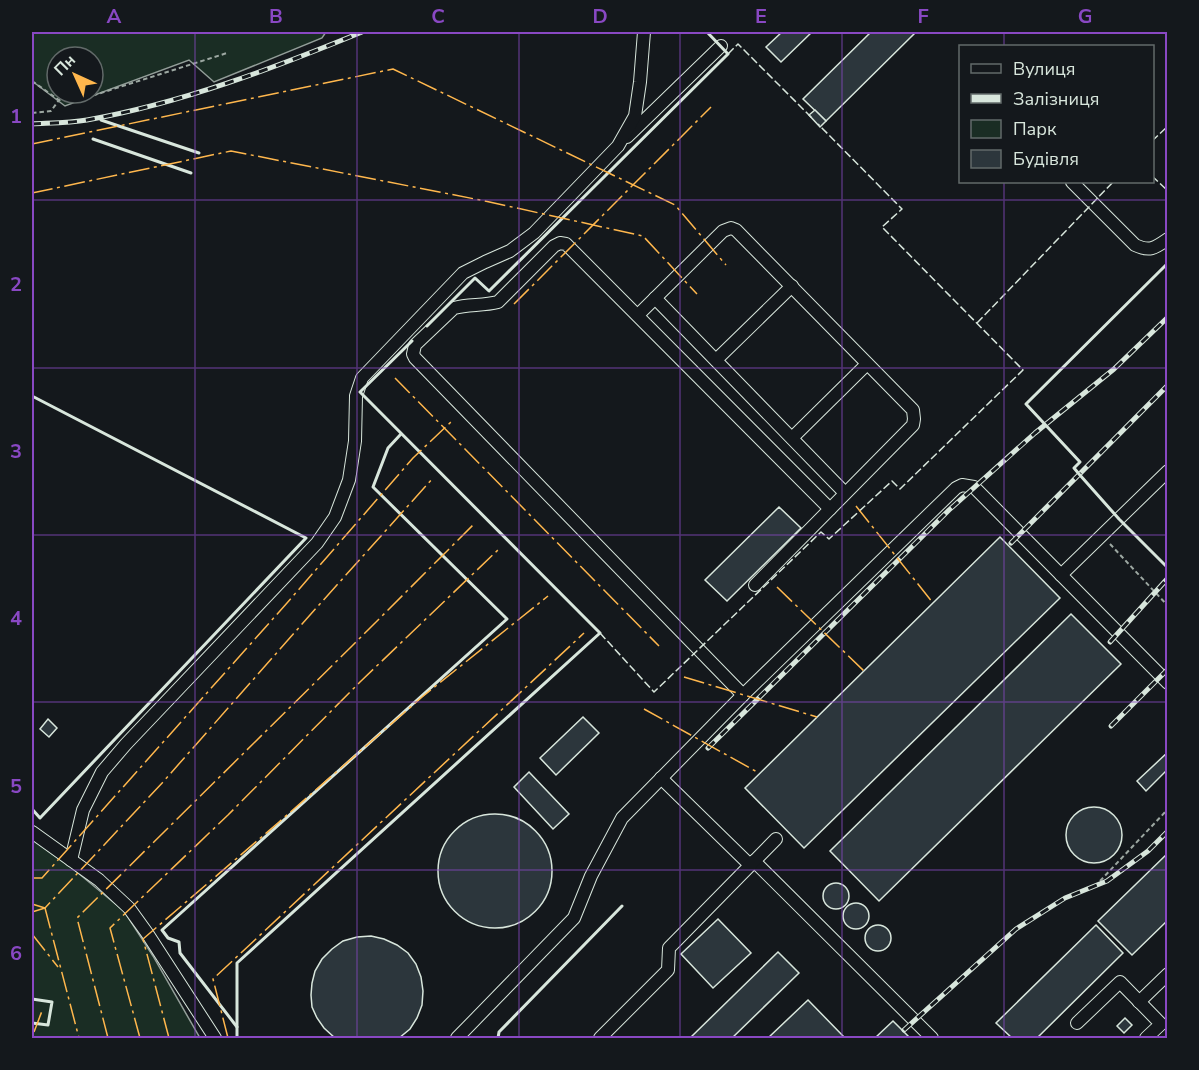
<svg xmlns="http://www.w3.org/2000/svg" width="1199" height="1070" font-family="'Nunito Sans',sans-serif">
  <rect width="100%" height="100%" fill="#14181c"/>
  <g fill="#1a2d24" stroke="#939e99" stroke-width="1.5" fill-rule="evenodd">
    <path d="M32 32H326L322 38 214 82 189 60 65 106 32 81ZM57 57H93V93H57Z"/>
    <polygon points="32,839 72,868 124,911 153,956 200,1038 32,1038"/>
  </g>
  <g fill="#2c363c" stroke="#d8e6dc" stroke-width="1.5">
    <polygon points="782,32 812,32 781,62 766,47"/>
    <polygon points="871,32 916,32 826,121 803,99"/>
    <polygon points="815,110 826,121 820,127 809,115"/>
    <polygon points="779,507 801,528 727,601 705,580"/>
    <polygon points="1000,537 1060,598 804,848 745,788"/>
    <polygon points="1071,614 1121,664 879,901 830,851"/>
    <polygon points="583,717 599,733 556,775 540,758"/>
    <polygon points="48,719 57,728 49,737 40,729"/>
    <polygon points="1168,752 1168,769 1146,791 1137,781"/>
    <polygon points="529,772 569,814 553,829 514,787"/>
    <circle cx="1094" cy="835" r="28"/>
    <circle cx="495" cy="871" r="57"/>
    <polygon points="1168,853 1168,920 1132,955 1098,921"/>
    <circle cx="836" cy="896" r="13"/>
    <circle cx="856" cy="916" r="13"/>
    <polygon points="718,919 751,953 713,988 681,954"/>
    <polygon points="1096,925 1123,953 1037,1038 1012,1038 996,1023"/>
    <circle cx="878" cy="938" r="13"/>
    <polygon points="371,936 384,939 397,945 408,953 416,964 421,977 423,991 422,1005 417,1018 410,1029 399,1038 335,1038 324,1028 317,1018 312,1007 311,995 312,983 315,971 322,959 332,949 343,941 357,937"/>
    <polygon points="778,952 799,973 732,1038 690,1038"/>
    <polygon points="808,1000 845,1038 768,1038"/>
    <polygon points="1125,1018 1132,1025 1124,1033 1117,1026"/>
    <polygon points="893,1021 910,1038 875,1038"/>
  </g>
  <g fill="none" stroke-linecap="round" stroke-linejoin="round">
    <defs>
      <g id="minor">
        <polyline points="627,137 721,46"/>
        <path d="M1072 182 1135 245C1150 252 1155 248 1168 239"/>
        <polyline points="655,298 845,493"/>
        <polyline points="638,315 723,231 731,228 736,230 913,410 914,419 913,425 755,585"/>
        <polyline points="716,360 792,286"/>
        <polyline points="792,438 867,364"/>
        <polyline points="1061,575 1168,471"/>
        <path d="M743 695 415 358 413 354 415 345 454 308C468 304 483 306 498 302L554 246 560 243 566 244 830 509"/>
        <polyline points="661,778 750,865"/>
        <polyline points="32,832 99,880 129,908 147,933 215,1038"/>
        <polyline points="71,860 83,810 102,772 126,744 317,543 335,517 349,480 355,441 356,396 362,378 463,273 485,262 510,251 534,233 618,146 635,116 640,82 644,32"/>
        <polyline points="754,861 932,1038"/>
        <polyline points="1139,1002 1168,974"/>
        <polyline points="1077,1023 1120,982 1161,1024 1146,1038"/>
        <polyline points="457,1038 574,918 591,876 622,818 743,695 956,488 962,485 974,487 1168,683"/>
        <polyline points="600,1038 668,970 669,948 776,839"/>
      </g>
    </defs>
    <use href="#minor" stroke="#d8e6dc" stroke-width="14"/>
    <g stroke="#9da8a2" stroke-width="2" stroke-dasharray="4.5 3" stroke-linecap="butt">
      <polyline points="32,81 59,100 85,98 227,53"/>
      <polyline points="32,113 51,111 59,100"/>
      <polyline points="1110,544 1168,606"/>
      <polyline points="1100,881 1168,809"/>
    </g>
    <use href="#minor" stroke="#14181c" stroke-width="12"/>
    <defs>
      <g id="rail">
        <path d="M32 124C50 123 69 123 87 120 182 103 274 68 362 32"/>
        <polyline points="1011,543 1168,385"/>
        <polyline points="1110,642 1168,578"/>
        <polyline points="1111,726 1168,669"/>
        <polyline points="708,748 949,510 1035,433 1114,369 1168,317"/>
        <polyline points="904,1030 1016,929 1065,898 1107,881 1148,851 1168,831"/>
      </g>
    </defs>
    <use href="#rail" stroke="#d8e6dc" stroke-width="5"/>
    <use href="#rail" stroke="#14181c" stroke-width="3" stroke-dasharray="9" stroke-linecap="butt"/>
    <g stroke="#d8e6dc" stroke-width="1.5" stroke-dasharray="8 3" stroke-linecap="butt">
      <polyline points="728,54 738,44 812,118"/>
      <polyline points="1152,141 1168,126"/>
      <polyline points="1152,176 1168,191"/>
      <polyline points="977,323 1113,182"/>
      <polyline points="600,633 654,692 821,532 829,539 892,481 900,489 1023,370 882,227 902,209 818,124"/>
    </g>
    <g stroke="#d8e6dc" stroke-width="3">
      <polyline points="101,120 199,153"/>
      <polyline points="93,139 191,173"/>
      <polyline points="1168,263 1026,404 1080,462 1074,468 1079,474 1119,519 1168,568"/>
      <polyline points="427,326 475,278 489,291 728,54 707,32"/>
      <polyline points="32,396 306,538 40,818 32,809"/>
      <polyline points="32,999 52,1002 48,1025 32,1023"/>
      <polyline points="237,1027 180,953 179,942 168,938 162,930 507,619 373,487 388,448 401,434"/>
      <polyline points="237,1038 237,963 600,633 360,392 412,341"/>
      <polyline points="498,1038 499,1032 622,906"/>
    </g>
    <g stroke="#ffb74d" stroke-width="1.5" stroke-dasharray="21 4.5 3 4.5" stroke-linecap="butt">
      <polyline points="32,144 393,69 675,205 726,265"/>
      <polyline points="32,193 231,151 485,201 643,236 697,294"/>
      <polyline points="514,304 711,107"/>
      <polyline points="395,378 659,646"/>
      <polyline points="856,506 933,603"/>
      <polyline points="777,587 864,671"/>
      <polyline points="684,677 817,717"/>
      <polyline points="644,709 759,773"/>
      <polyline points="32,878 42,878 287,603 413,458 453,420"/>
      <polyline points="32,904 45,908"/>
      <polyline points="45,908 79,1038"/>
      <polyline points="32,912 45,908 163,782 310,615 433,478"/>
      <polyline points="32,934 58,967"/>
      <polyline points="34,1032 42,1011"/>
      <polyline points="108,1038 77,918 352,646 475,523"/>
      <polyline points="140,1038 110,928 228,815 360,682 500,548"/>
      <polyline points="169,1038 143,939 279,822 422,697 548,596"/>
      <polyline points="228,1038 213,979 584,633"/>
    </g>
  </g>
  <path fill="none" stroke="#8948c3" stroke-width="1.5" stroke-opacity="0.55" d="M195 32V1038M357 32V1038M519 32V1038M680 32V1038M842 32V1038M1004 32V46M1004 182V1038M32 200H1168M32 368H1168M32 535H1168M32 702H1168M32 870H1168"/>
  <rect width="1199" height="1070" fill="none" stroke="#14181c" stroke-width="66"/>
  <rect x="959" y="45" width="195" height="138" fill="#14181c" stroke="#626a69" stroke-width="1.5"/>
  <rect x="971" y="64" width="30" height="9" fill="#14181c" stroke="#626a69" stroke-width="1.5"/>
  <text x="1013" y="75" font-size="18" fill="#d8e6dc">Вулиця</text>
  <rect x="971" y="94" width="30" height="9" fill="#d8e6dc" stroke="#626a69" stroke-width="1.5"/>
  <text x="1013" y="105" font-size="18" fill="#d8e6dc">Залізниця</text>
  <rect x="971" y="120" width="30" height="18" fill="#1a2d24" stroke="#626a69" stroke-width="1.5"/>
  <text x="1013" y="135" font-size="18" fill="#d8e6dc">Парк</text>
  <rect x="971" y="150" width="30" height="18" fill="#2c363c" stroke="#626a69" stroke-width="1.5"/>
  <text x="1013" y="165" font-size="18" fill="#d8e6dc">Будівля</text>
  <g transform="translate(75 75) rotate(315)"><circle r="28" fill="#14181c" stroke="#626a69" stroke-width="1.5"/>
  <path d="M0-4.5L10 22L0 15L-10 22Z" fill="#ffb74d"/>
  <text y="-9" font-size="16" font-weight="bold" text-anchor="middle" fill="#d8e6dc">Пн</text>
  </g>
  <rect x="33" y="33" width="1133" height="1004" fill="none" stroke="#8948c3" stroke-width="2"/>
  <g font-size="20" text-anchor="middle" font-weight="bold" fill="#8948c3">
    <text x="114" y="23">A</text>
    <text x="276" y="23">B</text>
    <text x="438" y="23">C</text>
    <text x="600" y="23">D</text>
    <text x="761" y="23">E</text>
    <text x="923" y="23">F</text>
    <text x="1085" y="23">G</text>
    <text x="16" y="123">1</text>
    <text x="16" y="291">2</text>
    <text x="16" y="458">3</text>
    <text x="16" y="625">4</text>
    <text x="16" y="793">5</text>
    <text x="16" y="960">6</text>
  </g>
</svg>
